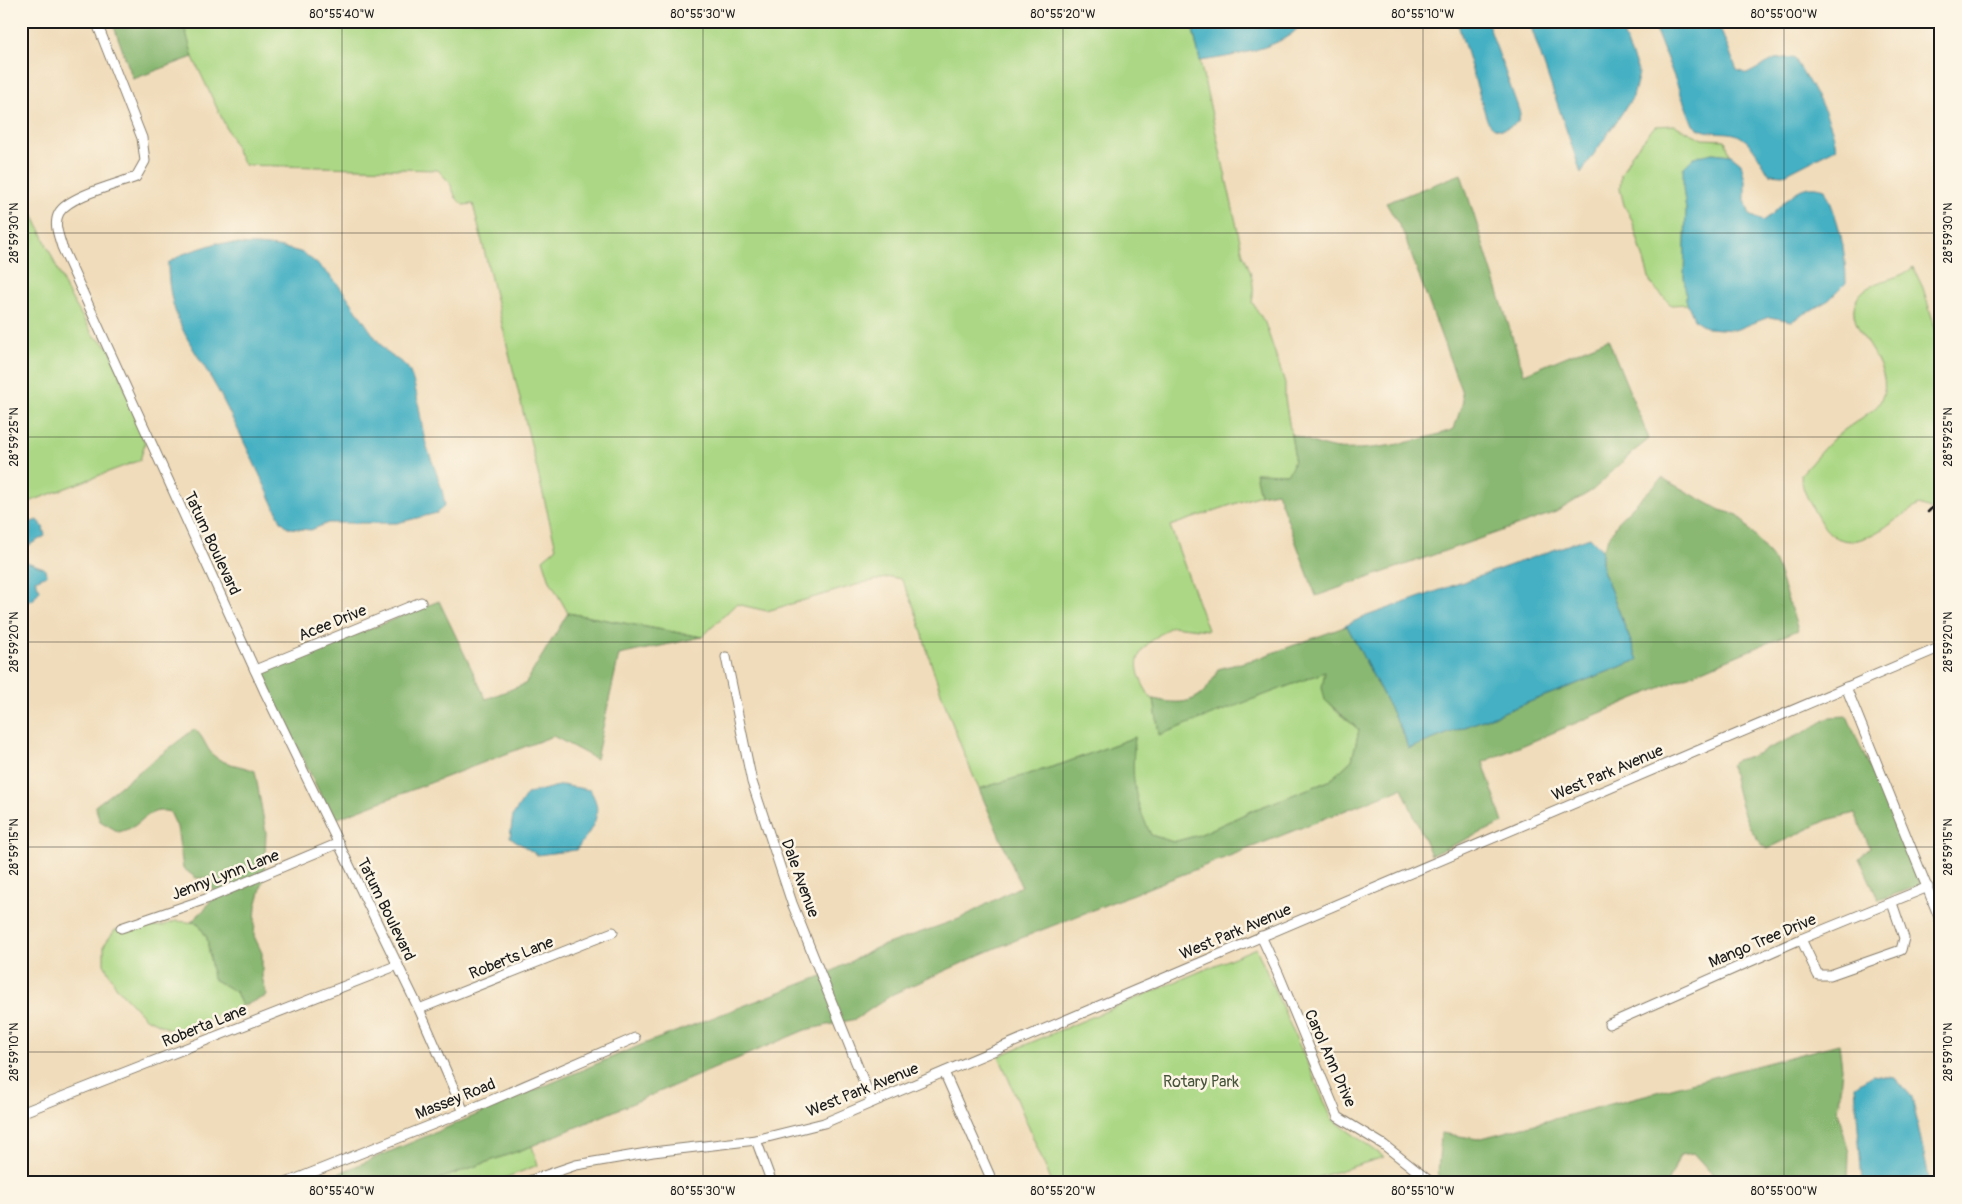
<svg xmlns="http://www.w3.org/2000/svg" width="1962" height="1204" font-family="Pangolin,sans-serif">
  <rect width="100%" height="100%" fill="#fcf5e5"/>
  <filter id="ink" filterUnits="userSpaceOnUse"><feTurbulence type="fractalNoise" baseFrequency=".02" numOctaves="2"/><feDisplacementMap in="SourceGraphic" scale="10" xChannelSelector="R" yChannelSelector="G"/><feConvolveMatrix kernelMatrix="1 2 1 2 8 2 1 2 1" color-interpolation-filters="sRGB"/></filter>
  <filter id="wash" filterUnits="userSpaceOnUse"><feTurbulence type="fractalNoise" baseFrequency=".0096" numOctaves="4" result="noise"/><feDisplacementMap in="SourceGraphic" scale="20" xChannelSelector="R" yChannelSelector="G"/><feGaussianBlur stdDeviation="1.12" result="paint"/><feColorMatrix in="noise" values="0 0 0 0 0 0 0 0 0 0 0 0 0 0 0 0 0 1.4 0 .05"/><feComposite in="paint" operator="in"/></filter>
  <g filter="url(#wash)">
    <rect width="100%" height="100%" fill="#f0dcba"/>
    <g fill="#acd885" stroke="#647a50">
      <path d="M177 21H1191L1243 254C1250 268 1256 286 1252 302L1265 323 1285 383V398L1295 460 1294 467 1287 474 1256 473 1260 495 1170 526 1208 630 1172 626C1139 648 1125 659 1151 698L1154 699 1159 734 1325 672C1317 704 1337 710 1359 730L1352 760 1329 781 1256 809 1199 835 1173 842 1151 835 1137 807 1132 767 1135 737 1062 764 979 789C961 748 945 706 931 663 922 634 916 605 901 579L891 577 863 583 767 611 736 604 702 637 568 613 550 581 543 559 556 548 473 204 463 205 456 198 450 183 438 170 244 165 189 49 186 32Z"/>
      <polygon points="1674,125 1703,139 1725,140 1730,155 1713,153 1683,187 1686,210 1684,276 1688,304 1671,305 1651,284 1632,220 1624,205 1620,189 1621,175 1631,155 1655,126"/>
      <polygon points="21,186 67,291 93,335 110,348 145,443 140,460 21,505"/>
      <path d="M1913 267 1923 288 1941 347V513L1919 505C1884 525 1845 568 1817 516 1810 503 1801 489 1801 474 1814 461 1824 446 1838 435 1846 428 1855 423 1863 417 1868 413 1877 408 1880 402 1902 363 1837 329 1858 297 1871 278 1898 282 1913 267Z"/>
      <polygon points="176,921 198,923 207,938 213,979 236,992 242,1006 176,1032 145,1018 117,988 104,964 104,945 115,930 162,926"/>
      <polygon points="1256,948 1332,1119 1384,1157 1300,1183 1052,1183 999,1056"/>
      <polygon points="532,1146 538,1165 492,1183 428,1183"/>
    </g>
    <g fill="#89b872" stroke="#526a47">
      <polygon points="112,21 177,21 186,32 193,57 133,79"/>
      <path d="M1461 174 1524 374 1608 339 1649 439 1633 452 1593 490 1556 512 1316 596 1277 492 1260 495 1255 473 1287 474C1298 462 1293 449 1291 434 1305 439 1324 448 1339 449 1374 451 1422 441 1454 429L1463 401 1461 390 1403 232 1386 203Z"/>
      <path d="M1662 478 1720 510 1738 515 1775 562 1798 630 1483 762 1503 823 1431 855 1402 788 996 948 893 994 856 1019 805 1030 527 1148 428 1183H316L641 1045 827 974 876 948 959 919 1021 886 979 789 1062 764 1135 737C1131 778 1133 797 1151 835L1173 842 1199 835 1256 809 1329 781 1352 760 1359 730 1325 700 1322 687 1325 672 1159 735 1154 699C1187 707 1204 701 1218 669L1256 659 1347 626 1404 735 1408 749 1638 660 1602 568V550L1620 519Z"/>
      <polygon points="439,601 486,699 525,684 568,613 702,637 619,655 596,759 553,736 333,820 261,673"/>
      <path d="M1847 716 1921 885 1879 900 1859 858 1870 848 1855 813 1827 820 1767 849C1743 829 1738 794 1731 765L1736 760 1752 756 1805 732 1830 717Z"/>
      <path d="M194 729C204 736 205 747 213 755 223 765 242 765 255 771L266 833 264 878 256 906 254 936 262 953V977L267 996 242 1006 236 992 213 979 207 938 198 923 191 922 206 908 215 893 208 878H196L183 868 177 827 170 812C155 808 148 815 138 823 133 828 125 830 119 832L100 821 95 806Z"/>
      <polygon points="1839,1044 1842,1068 1838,1112 1849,1153 1848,1183 1720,1183 1693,1153 1680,1155 1668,1183 1443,1183 1438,1173 1441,1133 1478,1139"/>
    </g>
    <g fill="#45b0c3" stroke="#306670">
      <path d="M1191 21H1302C1293 47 1224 58 1200 61Z"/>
      <path d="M1457 21H1487L1520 113 1519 121C1507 129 1496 135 1487 120Z"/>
      <polygon points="1529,21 1618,21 1639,73 1633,97 1581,173"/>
      <path d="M1652 21H1717L1737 70 1747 74 1775 59 1794 57C1810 86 1832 115 1836 148L1783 175 1769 174C1761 161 1754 145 1741 137 1727 128 1711 138 1693 125Z"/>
      <path d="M1713 153 1731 155 1741 163 1745 180V200L1750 215 1763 221C1786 206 1795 179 1825 189 1839 221 1846 249 1846 283L1829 300 1792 321 1769 317 1735 330 1707 328 1694 319 1686 300 1684 276 1686 210 1683 187V168L1694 157Z"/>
      <path d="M217 243C244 245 275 244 300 252 306 254 311 259 316 263 347 287 361 322 386 351 393 359 404 361 409 370 418 388 420 420 425 440 431 462 442 482 445 505L437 513 397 523H328L311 530 289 528 281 521C262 479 242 437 221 396 195 346 168 324 168 263L183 254Z"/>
      <polygon points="37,520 43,527 45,536 24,548 27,562 44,568 47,575 35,580 40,590 33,600 21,604 21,526"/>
      <polygon points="1590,537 1602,550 1602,568 1638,660 1408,749 1404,735 1347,626 1343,627 1361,618"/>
      <path d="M562 785 590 790C606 814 591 830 576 850L537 855 510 837 513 815 527 794Z"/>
      <polygon points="1872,1075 1895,1078 1912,1097 1930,1183 1862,1183 1855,1086"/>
    </g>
  </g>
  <g filter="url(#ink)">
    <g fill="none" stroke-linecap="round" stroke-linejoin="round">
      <defs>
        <g id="minor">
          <path d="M96 21 142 138 145 161 136 177C118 184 68 196 59 213 53 224 59 236 62 247L264 690 419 1009 464 1112"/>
          <polyline points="726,657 752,782 792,903 872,1102"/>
          <polyline points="255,670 421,602"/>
          <polyline points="1846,687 1941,922"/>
          <polyline points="121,928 206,899 339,843"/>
          <polyline points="1261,936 1279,975 1338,1117 1384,1145 1432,1183"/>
          <polyline points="1801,939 1818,975 1830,975 1901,950 1904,938 1892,903"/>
          <polyline points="419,1009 613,932"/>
          <polyline points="1609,1024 1801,939 1928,887"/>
          <polyline points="944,1072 993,1183"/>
          <polyline points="21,1113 398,965"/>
          <polyline points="756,1140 772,1183"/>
          <polyline points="286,1183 464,1112 635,1038"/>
          <polyline points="523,1183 576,1165 653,1152 756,1140 824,1123 1941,647"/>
        </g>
      </defs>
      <use href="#minor" stroke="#867c6b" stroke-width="11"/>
      <use href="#minor" stroke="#fff" stroke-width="9"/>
      <polyline stroke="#1c1c1c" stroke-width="2.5" points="1928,512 1941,499"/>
    </g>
  </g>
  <path fill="none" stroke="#1c1c1c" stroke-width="1" stroke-opacity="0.45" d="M342 21V1183M703 21V1183M1063 21V1183M1423 21V1183M1784 21V1183M21 28H1941M21 233H1941M21 437H1941M21 642H1941M21 847H1941M21 1052H1941"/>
  <g text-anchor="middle" stroke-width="5" stroke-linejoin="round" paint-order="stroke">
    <g font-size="16" fill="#1c1c1c" stroke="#fcf5e5">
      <text transform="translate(213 543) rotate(65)" y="6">Tatum Boulevard</text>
      <text transform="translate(332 622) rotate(-22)" y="6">Acee Drive</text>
      <text transform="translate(1607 772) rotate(-23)" y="6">West Park Avenue</text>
      <text transform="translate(225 874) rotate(-21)" y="6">Jenny Lynn Lane</text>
      <text transform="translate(801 878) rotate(70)" y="6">Dale Avenue</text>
      <text transform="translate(387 909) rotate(64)" y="6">Tatum Boulevard</text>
      <text transform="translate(1235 931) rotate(-23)" y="6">West Park Avenue</text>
      <text transform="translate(1762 940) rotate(-23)" y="6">Mango Tree Drive</text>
      <text transform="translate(511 957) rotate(-22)" y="6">Roberts Lane</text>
      <text transform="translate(204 1025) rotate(-22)" y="6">Roberta Lane</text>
      <text transform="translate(1331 1058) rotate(66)" y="6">Carol Ann Drive</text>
      <text transform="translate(862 1089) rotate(-22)" y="6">West Park Avenue</text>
      <text transform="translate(455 1098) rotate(-22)" y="6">Massey Road</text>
    </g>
    <g font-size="16" fill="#47543c" stroke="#fcf5e5">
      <text x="1201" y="1087">Rotary Park</text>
    </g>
  </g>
  <rect width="1962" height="1204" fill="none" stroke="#fcf5e5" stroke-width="55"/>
  <rect x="28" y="28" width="1906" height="1148" fill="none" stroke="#1c1c1c" stroke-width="2"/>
  <g font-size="12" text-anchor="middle" fill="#1c1c1c">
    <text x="342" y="18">80°55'40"W</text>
    <text x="703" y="18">80°55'30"W</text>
    <text x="1063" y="18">80°55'20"W</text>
    <text x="1423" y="18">80°55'10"W</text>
    <text x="1784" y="18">80°55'00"W</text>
    <text transform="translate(14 233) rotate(-90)" y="4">28°59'30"N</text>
    <text transform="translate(1948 233) rotate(-90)" y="4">28°59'30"N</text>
    <text transform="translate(14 437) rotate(-90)" y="4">28°59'25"N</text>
    <text transform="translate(1948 437) rotate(-90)" y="4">28°59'25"N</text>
    <text transform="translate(14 642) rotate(-90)" y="4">28°59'20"N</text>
    <text transform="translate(1948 642) rotate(-90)" y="4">28°59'20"N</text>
    <text transform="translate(14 847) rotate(-90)" y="4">28°59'15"N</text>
    <text transform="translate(1948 847) rotate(-90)" y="4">28°59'15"N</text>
    <text transform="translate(14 1052) rotate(-90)" y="4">28°59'10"N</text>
    <text transform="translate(1948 1052) rotate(-90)" y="4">28°59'10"N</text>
    <text x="342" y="1195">80°55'40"W</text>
    <text x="703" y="1195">80°55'30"W</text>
    <text x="1063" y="1195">80°55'20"W</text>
    <text x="1423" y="1195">80°55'10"W</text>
    <text x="1784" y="1195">80°55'00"W</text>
  </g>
</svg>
